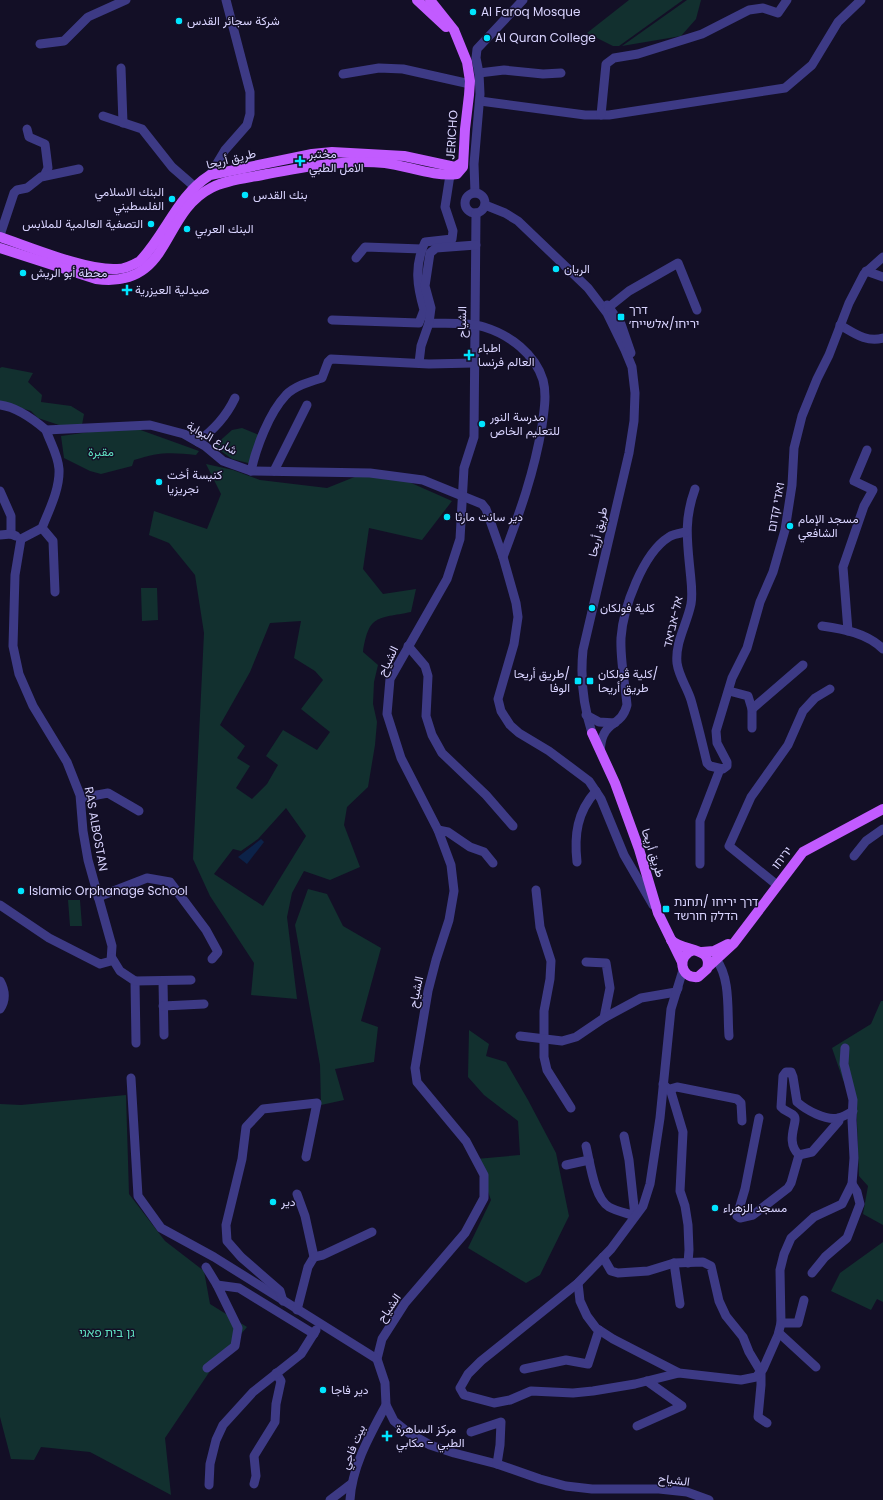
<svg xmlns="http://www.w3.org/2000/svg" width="883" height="1500" font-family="Poppins,Vazirmatn,'Noto Sans Hebrew',sans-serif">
  <rect width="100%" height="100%" fill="#130f26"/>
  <g fill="#12302f" fill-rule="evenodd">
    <polygon points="629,0 683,0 619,46 613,46 587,33"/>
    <polygon points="687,0 701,0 696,19 681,36 622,46"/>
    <polygon points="2,367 33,373 28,382 42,395 41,402 71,406 84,414 82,425 62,426 38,418 31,411 0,402 0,368"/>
    <path d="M118 428H135L199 451 196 455C171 452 158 452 134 460L132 466 101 474 90 471 64 458 61 436Z"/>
    <polygon points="242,428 259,435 252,464 232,459 214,446 232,430"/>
    <path d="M206 464 233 470 260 480 327 488 357 476 386 478 409 482 452 501 422 540 369 528 363 569 383 594 416 589 411 612C377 619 369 614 363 652L378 665 374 682 373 704 377 722 375 745 368 787 347 807 344 825 360 867 330 880 304 871 292 893 287 917 297 999 251 995 254 963 210 896 193 859 204 633 195 575 169 543 149 535 154 511 207 529 221 494ZM301 621 294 658 315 671 323 680 301 709 330 732 317 750 283 730 266 756 278 765 267 784 252 799 236 788 250 766 237 758 245 746 220 725 250 672 270 623ZM286 808 306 836 263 906 214 874 233 849 241 851 258 839Z"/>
    <polygon points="141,588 157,588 158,620 142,621"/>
    <polygon points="308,889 327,894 343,926 381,948 361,1021 378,1027 374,1062 335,1069 344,1100 321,1105 320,1065 295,925"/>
    <polygon points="68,900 80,900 82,926 70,926"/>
    <polygon points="881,1001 883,1001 883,1225 863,1214 868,1186 859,1176 856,1097 843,1080 832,1048 871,1024"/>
    <polygon points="469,1030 489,1044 486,1056 506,1062 528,1100 556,1153 569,1216 540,1275 526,1283 468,1248 491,1200 476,1159 520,1155 518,1121 484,1095 468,1077"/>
    <polygon points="126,1095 129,1194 165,1241 204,1271 210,1304 247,1327 212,1368 165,1438 171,1495 90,1452 41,1447 34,1460 11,1459 0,1417 0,1104 21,1105"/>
    <polygon points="883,1242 883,1302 877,1299 871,1310 831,1291 840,1273"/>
  </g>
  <polygon fill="#0c2248" points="261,839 264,842 247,864 238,857"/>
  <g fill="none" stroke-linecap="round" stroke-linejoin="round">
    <g stroke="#3d3a85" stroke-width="9">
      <polyline points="40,44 64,41 88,17 126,0"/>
      <polyline points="121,68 123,123"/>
      <polyline points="479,73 504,70 543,74 561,73"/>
      <polyline points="343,74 379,68 403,69 470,84"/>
      <polyline points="480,101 585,115 609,115 785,88 812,65 838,22 861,0"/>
      <polyline points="601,115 606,64 614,58 638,54 702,34 749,10 763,8 778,13 787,0"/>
      <polyline points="103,116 142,129 172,167 195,187"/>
      <polyline points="27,129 29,137 45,144 48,168 44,176"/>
      <polyline points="210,175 225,150 247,125 250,114 250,92 226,0"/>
      <polyline points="475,193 474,164 480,94 479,73 476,58 477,49 523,0"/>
      <circle cx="475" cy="203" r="10"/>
      <path d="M485 205 505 213 518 221 588 288 607 313 625 350 632 367 635 393 634 421 629 453 583 650C580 679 583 705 592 733"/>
      <polyline points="476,213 474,437 464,468 460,539 447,579 390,679 387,714 401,758 438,830 451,865 454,891 449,920 436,960 428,991 415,1068 417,1082 466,1141 484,1175 484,1198 465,1233 405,1303 382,1339 377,1359 385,1383 386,1405 394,1421 409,1433 430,1445 454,1453 497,1464 540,1479 566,1486 592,1489 659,1489 687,1492 709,1500"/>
      <polyline points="0,235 14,193 17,190 27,188 41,177 79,169"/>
      <polyline points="356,258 365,247 422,249"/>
      <polyline points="866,271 883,277"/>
      <polyline points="607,305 621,324 631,353"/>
      <polyline points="609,307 629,291 678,263 697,310"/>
      <path d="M332 320 419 323 424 310C417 286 414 266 425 242L452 239 453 231 445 207 450 175"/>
      <path d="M429 323C447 324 467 322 484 327 510 335 535 354 543 380 547 395 544 411 542 426 534 473 520 512 503 557"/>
      <path d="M840 325C854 333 867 343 883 338"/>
      <polyline points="419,363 421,346 429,323 431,308 425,286 430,253 436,248 476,245"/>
      <path d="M0 405C17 407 33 419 46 430L150 425 184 434 205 446 223 461 251 471 370 473 423 480 482 504 486 509 503 557 516 603 518 617 514 644 498 699 501 711 510 725 519 733 549 751 589 781 601 799 624 855 653 905"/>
      <path d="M198 442C214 429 226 417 235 398"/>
      <path d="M251 471C256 448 269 413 286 395 295 386 309 382 322 378L328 362 331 359 429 364 474 363"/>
      <polyline points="274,471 307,405"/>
      <path d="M695 489C684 519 687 540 690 570 691 581 693 593 691 604 687 624 675 642 677 663 679 677 687 687 691 700 697 721 702 742 707 763L710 766 723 769 727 766V762L717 743 716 731 732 678 747 648 760 602 773 572 785 530 792 485 794 448 802 416 817 379 829 355 849 303 864 274 883 257"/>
      <polyline points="0,491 11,516 11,534"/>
      <polyline points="42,528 53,541 55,592"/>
      <polyline points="0,535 11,534 16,536"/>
      <path d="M21 539 42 528C49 510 60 489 59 469 58 455 50 442 46 430"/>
      <path d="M822 626C843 629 867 633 883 649"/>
      <polyline points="848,631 843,567 864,506 873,490 854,481 867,450"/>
      <polyline points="408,646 425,666 428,676 426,716 432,735 442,753 486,795 513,826"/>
      <polyline points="729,691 748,696 752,709 752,728"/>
      <polyline points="752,709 803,665"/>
      <polyline points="586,715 599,722 615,723"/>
      <path d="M600 750C601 745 601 739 604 734 610 721 622 724 627 705 625 683 620 660 621 638 623 608 643 553 669 537 673 534 681 533 686 532"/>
      <polyline points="81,798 108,793 139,811"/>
      <polyline points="438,830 448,832 470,847 484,852 493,863"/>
      <polyline points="854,856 866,841 883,829"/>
      <path d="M577 862C574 835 577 812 596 791"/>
      <polyline points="700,864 700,821 720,769"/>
      <polyline points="777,885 729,846 751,797 788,745 803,711 815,698 830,689"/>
      <polyline points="536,890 540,927 551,961 550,979 544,1011 544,1057 547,1070 571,1108"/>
      <polyline points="98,897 147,878 170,882 206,930 218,952 212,959"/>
      <polyline points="0,905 49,938 100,964 111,961 112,946 88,860 83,831 80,795 67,762 33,706 19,674 13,646 15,575 21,539"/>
      <polyline points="112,958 120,971 135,981 136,1043"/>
      <path d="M716 959C731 979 727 1011 729 1036"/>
      <polyline points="586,962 606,963 610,988 604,1018"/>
      <path d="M0 981C5 990 6 1000 0 1009"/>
      <polyline points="135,981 191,980"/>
      <polyline points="163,981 164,1035"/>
      <polyline points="163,1006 204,1004"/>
      <polyline points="520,1036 562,1041 576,1037 604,1018 641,998 676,992 678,988"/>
      <polyline points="131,1078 138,1196 161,1228 214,1257 377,1359"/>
      <polyline points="663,1084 671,1092 683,1132 680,1191 685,1206 688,1225 689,1250 688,1263"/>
      <polyline points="670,1089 677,1087 737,1099 741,1103 742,1121"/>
      <polyline points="759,1118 745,1189 737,1216 740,1218 753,1215 788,1188 791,1183 799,1155"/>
      <path d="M839 1118V1121L812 1152 799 1155C784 1141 799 1121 794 1116 791 1112 785 1112 781 1107L783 1076 786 1072H791L793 1077 797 1102C806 1110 826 1121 838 1118 843 1117 848 1114 853 1111"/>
      <path d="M586 1146C590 1162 594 1198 609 1207 616 1211 626 1213 635 1216L629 1160 624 1136"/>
      <polyline points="566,1165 589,1160"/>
      <polyline points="297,1194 305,1216 314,1257 308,1267 297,1310"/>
      <polyline points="314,1257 323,1255 372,1232"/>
      <polyline points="603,1257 611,1271 618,1273 648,1271 674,1263 703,1262 711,1266 719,1301 726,1316 743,1337 749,1352 761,1372 761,1385 758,1417 767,1423"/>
      <polyline points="674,1263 680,1304"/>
      <polyline points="206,1267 217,1285"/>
      <polyline points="812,1273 825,1257 847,1238 860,1204 857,1192 852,1184"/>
      <polyline points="578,1283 580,1301 587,1316 596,1328 613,1339 679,1373 741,1380 756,1377 763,1369 778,1335 781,1323 780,1270 784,1254 791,1238 814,1217 842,1204 852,1184 854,1158 852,1120 853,1100 844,1064 845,1048"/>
      <polyline points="283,1301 280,1291 241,1257 227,1241 226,1225 242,1159 246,1127 263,1109 317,1103 306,1157"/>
      <polyline points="781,1323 798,1323 804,1300"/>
      <polyline points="779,1333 816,1367"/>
      <polyline points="207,1368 235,1346 238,1328 217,1285 239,1288 314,1334"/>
      <polyline points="524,1369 566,1360 588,1364 599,1330"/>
      <polyline points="679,1373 635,1384 593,1391 573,1393 531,1391 510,1400 494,1403 464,1395 460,1388 468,1374 481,1361 578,1283 611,1249 643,1206 650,1184 660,1118 671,1009 683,970"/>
      <polyline points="637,1426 682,1406 647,1381"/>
      <polyline points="471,1432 501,1422 500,1445 497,1464"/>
      <polyline points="254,1484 256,1476 254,1456 275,1422 276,1404 281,1381 276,1373"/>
      <polyline points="209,1485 210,1464 216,1440 223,1425 253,1392 301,1354 316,1330"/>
      <polyline points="330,1500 351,1484"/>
      <path d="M350 1500C352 1466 370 1435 386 1405"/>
    </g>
    <g stroke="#c25bff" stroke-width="10">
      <polyline points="417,0 446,27"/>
      <path d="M0 237C30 247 87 271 117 269 125 269 133 265 140 261 166 234 177 196 210 175L312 154 332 152 404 156 455 167 463 162"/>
      <path d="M0 248 96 279C172 289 160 214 211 188 228 179 249 178 267 174 306 167 345 159 385 163 408 166 434 177 457 174L463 167 465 129 469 95 470 81 467 62 454 30 430 0"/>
      <polyline points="592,733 615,783 639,849 658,913 682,962"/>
      <path d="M671 940C682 952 714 946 707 969L698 977C680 979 676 955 694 950"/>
      <polyline points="702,952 714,951 728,944"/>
      <polyline points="709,966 734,943 803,852 883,809"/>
    </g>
  </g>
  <g fill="#00e5ff" stroke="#130f26" stroke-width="1.5">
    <circle cx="473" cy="12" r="4"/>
    <circle cx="179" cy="21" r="4"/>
    <circle cx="487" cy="38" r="4"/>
    <path d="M298 155h4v4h4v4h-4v4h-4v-4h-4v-4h4z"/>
    <circle cx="245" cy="195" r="4"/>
    <circle cx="172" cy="199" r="4"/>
    <circle cx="151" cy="224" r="4"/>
    <circle cx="187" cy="229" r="4"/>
    <circle cx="556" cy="269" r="4"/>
    <circle cx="23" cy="273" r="4"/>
    <path d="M125 284h4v4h4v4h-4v4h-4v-4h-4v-4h4z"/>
    <rect x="617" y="313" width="8" height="8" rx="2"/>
    <path d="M467 349h4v4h4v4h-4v4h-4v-4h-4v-4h4z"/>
    <circle cx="482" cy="424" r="4"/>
    <circle cx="159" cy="482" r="4"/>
    <circle cx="447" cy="517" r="4"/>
    <circle cx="790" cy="526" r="4"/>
    <circle cx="592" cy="608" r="4"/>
    <rect x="574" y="677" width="8" height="8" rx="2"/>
    <rect x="586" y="677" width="8" height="8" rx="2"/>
    <circle cx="21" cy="891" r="4"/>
    <rect x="662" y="905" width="8" height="8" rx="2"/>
    <circle cx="273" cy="1202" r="4"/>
    <circle cx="715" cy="1208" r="4"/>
    <circle cx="323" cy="1390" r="4"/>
    <path d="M385 1430h4v4h4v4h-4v4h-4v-4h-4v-4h4z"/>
  </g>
  <g text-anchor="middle" stroke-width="3" stroke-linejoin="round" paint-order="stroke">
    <g font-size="12" fill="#d9d4ff" stroke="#130f26" text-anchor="start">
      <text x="481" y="16">Al Faroq Mosque</text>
      <text x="187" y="25">شركة سجائر القدس</text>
      <text x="495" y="42">Al Quran College</text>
      <text x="309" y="158">مختبر<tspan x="309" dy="14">الامل الطبي</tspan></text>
      <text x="164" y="196" text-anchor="end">البنك الاسلامي<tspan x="164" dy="14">الفلسطيني</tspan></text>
      <text x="253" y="199">بنك القدس</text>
      <text x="143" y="228" text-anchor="end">التصفية العالمية للملابس</text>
      <text x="195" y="233">البنك العربي</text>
      <text x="564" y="273">الريان</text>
      <text x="31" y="277">محطة أبو الريش</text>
      <text x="135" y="294">صيدلية العيزرية</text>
      <text x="629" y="314">דרך<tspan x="629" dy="14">יריחו/אלשייח׳</tspan></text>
      <text x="478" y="352">اطباء<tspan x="478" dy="14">العالم فرنسا</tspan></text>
      <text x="490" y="421">مدرسة النور<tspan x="490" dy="14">للتعليم الخاص</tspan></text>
      <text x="167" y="479">كنيسة أخت<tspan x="167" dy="14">نجريزيا</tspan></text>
      <text x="455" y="521">دير سانت مارثا</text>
      <text x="798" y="523">مسجد الإمام<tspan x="798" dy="14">الشافعي</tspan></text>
      <text x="600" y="612">كلية فولكان</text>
      <text x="570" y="678" text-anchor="end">طريق أريحا/<tspan x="570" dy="14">الوفا</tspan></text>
      <text x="598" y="678">كلية ڤولكان/<tspan x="598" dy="14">طريق أريحا</tspan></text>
      <text x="29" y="895">Islamic Orphanage School</text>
      <text x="674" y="906">דרך יריחו /תחנת<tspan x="674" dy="14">הדלק חורשד</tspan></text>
      <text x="281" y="1206">دير</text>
      <text x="723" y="1212">مسجد الزهراء</text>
      <text x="331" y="1394">دير فاجا</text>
      <text x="396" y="1433">مركز الساهرة<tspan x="396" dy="14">الطبي - مكابي</tspan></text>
    </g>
    <g font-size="12" fill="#d9d4ff" stroke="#130f26">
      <text transform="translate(452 135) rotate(-86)" y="4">JERICHO</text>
      <text transform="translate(231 159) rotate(-14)" y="4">طريق أريحا</text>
      <text transform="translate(462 322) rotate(-89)" y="4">الشياح</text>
      <text transform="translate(212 438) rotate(29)" y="4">شارع البوابة</text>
      <text transform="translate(776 507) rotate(-80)" y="4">ואדי קדום</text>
      <text transform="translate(598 532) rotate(-77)" y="4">طريق أريحا</text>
      <text transform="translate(673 622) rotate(-77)" y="4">אל-אביאד</text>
      <text transform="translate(388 661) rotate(-64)" y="4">الشياح</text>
      <text transform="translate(96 829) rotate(80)" y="4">RAS ALBOSTAN</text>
      <text transform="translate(653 853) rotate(72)" y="4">طريق أريحا</text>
      <text transform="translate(782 858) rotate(-52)" y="4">יריחו</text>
      <text transform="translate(416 992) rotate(-78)" y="4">الشياح</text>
      <text transform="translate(389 1308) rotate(-55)" y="4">الشياح</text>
      <text transform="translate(353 1447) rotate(-68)" y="4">بيت فاجي</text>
      <text transform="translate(674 1480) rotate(7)" y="4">الشياح</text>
    </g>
    <g font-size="12" fill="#5fe0c0" stroke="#130f26">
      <text x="101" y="456">مقبرة</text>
      <text x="107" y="1337">גן בית פאגי</text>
    </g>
  </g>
</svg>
